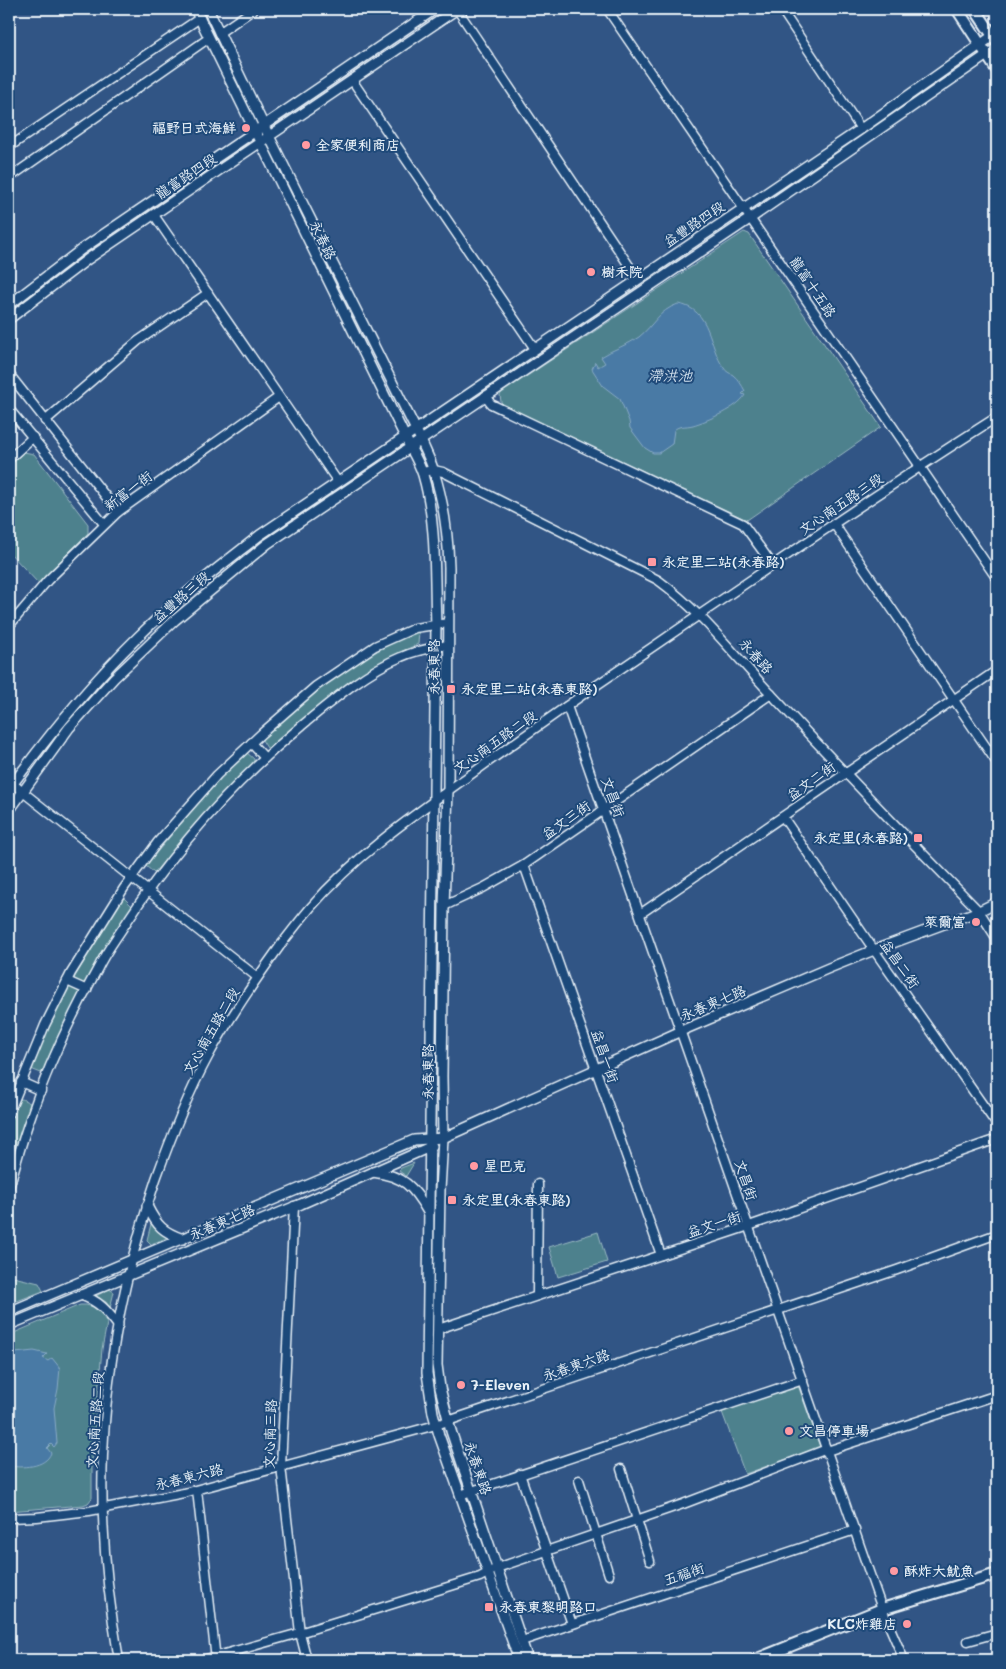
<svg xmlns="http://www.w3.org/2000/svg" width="1006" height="1669" font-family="Mali,'LXGW WenKai TC',sans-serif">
  <rect width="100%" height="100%" fill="#315585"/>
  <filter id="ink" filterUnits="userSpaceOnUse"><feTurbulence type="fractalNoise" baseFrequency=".02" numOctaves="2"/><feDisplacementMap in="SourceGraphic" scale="10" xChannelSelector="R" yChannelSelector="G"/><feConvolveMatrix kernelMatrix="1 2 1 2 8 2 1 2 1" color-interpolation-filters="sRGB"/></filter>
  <g filter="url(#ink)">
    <g fill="#4d818d" stroke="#9ab9c2">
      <polygon points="744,232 749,234 881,427 747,520 504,405 501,402 500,395 503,392"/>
      <polygon points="24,452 34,454 88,524 88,533 38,583 9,552 9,467"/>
      <path d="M416 631 419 632 418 644 382 661 347 685 269 748H267L262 740 263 738C308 696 360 656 416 631Z"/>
      <polygon points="246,752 254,759 254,762 192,827 154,873 146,866 147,864 216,782"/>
      <polygon points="124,898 132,906 106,946 85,983 83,984 75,980 74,978 121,900"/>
      <polygon points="70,987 81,993 56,1043 45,1068 41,1073 31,1069 32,1062 67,988"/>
      <polygon points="22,1099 30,1103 30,1106 9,1174 9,1130 18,1100"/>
      <polygon points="414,1163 406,1176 399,1171 401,1168"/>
      <polygon points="152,1223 167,1238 151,1244 147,1240 151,1224"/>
      <polygon points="598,1232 607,1262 558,1277 549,1247"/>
      <polygon points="9,1276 39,1283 43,1291 9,1304"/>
      <polygon points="109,1289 114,1292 110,1308 106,1302 96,1296"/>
      <polygon points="80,1305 86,1305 98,1308 107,1323 102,1349 92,1460 92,1498 88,1503 83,1505 9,1511 9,1335"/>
      <polygon points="798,1385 820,1447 745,1474 722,1412"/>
    </g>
    <g fill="#487aa5" stroke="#88aac6">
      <path d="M678 304C712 309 708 347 724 368 726 372 730 373 733 375 738 379 742 385 745 391L742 394 745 395C738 408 707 421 693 425 685 427 679 425 674 430L672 444 659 453H653L645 448 630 428 629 421 620 399 603 386 592 369 595 362 598 367 605 363 601 357C613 349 628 345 639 337 654 325 658 311 678 304Z"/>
      <path d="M34 1351 47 1354 43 1358 48 1361 52 1358 60 1368 58 1389 54 1408 57 1443 54 1447 51 1444 47 1448 51 1453C45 1468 22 1468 9 1466V1356L15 1353Z"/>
    </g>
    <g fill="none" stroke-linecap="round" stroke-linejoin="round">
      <defs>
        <g id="minor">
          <polyline points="457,9 638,279"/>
          <polyline points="607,9 997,579"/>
          <polyline points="781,9 861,129"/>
          <polyline points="219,33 254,9"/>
          <polyline points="352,80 535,349"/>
          <polyline points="9,147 200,18"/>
          <polyline points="9,178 209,38"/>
          <polyline points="154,215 338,482"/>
          <polyline points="9,374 118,512"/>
          <polyline points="485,396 491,404 743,524 772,564"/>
          <polyline points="9,409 104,524"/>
          <polyline points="45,421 138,341 208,293"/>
          <polyline points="9,459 33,437"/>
          <path d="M422 472 434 470 443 472 658 580C702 612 735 656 772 695 840 768 909 840 979 911L997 939"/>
          <polyline points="834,524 997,763"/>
          <polyline points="9,626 48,580 118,512 279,397"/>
          <polyline points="567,706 882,1609 904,1660"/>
          <polyline points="251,743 265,758"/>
          <polyline points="9,781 257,977"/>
          <polyline points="783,817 874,950 997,1125"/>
          <polyline points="524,865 661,1255"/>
          <polyline points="444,906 483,888 524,865 771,694"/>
          <polyline points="640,914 997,670"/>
          <polyline points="67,981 87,990"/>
          <polyline points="21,1082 41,1091"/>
          <polyline points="9,1113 45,1025 71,973 124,888 157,843 217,775 262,733 316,686 375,646 415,628 448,623"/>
          <path d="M9 1188C16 1164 22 1140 31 1116 48 1065 72 1015 98 968 105 953 115 940 124 926 172 852 231 785 299 728 328 704 366 671 401 657 416 650 432 648 448 645"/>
          <polyline points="294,1206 281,1466 300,1633 307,1660"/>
          <polyline points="537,1296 538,1184"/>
          <polyline points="438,1329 749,1226 997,1139"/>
          <polyline points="827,1451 997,1395"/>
          <polyline points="621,1469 650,1561"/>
          <polyline points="520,1474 572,1624"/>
          <polyline points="579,1480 609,1575"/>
          <polyline points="197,1490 216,1660"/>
          <polyline points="460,1495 803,1380"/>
          <polyline points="9,1518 37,1517 89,1511 184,1493 436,1425 897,1270 997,1234"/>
          <polyline points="522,1641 855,1530"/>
          <polyline points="968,1641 997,1633"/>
          <path d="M119 1660C107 1592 100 1523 103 1454 107 1360 126 1268 156 1179 171 1137 187 1096 208 1057 229 1018 254 982 280 946 290 933 300 920 311 907 356 855 414 815 470 775 510 746 551 717 591 689 726 597 860 504 997 417"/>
          <polyline points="203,1660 296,1634 480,1577 497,1568 683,1504 827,1449"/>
        </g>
        <g id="tertiary">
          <path d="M195 9 410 447C415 456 420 465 423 475 437 523 434 575 436 625L427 1373 433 1413 439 1435 519 1660"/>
          <path d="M208 9 264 126 421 440C425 450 431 461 434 472 444 503 448 535 449 567L448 790 444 906 442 1077 443 1138 440 1190 437 1365 440 1388 451 1431 528 1660"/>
          <polyline points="9,305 82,249 435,9"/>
          <polyline points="9,319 88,259 457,9"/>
          <path d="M9 789C48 736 90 684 137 638 175 600 218 568 260 535L861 129 997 33"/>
          <polyline points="9,811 69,728 114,678 175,620 267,544 751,218 997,48"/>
          <path d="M373 1172C404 1176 413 1186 428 1212"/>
          <path d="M147 1206C157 1226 163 1232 183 1239"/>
          <path d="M81 1295C99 1301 107 1311 118 1325"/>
          <polyline points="9,1312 414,1140 443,1138 681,1031 829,968 874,950 979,911 997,902"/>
          <polyline points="9,1325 301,1204 432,1146"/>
        </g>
        <g id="secondary">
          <polyline points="957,9 997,70"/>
          <polyline points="975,9 997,42"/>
          <polyline points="755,1660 882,1609 997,1574"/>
        </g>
      </defs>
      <use href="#minor" stroke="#e8f1f8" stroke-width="11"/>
      <use href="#tertiary" stroke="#e8f1f8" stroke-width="12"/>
      <use href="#secondary" stroke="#e8f1f8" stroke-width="14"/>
      <use href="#minor" stroke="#1f4a7a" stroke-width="8"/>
      <use href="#tertiary" stroke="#1f4a7a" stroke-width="9"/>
      <use href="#secondary" stroke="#1f4a7a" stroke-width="10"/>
    </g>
  </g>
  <g fill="#ff9aa2" stroke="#1f4a7a" stroke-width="2">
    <circle cx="246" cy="128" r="5"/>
    <circle cx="306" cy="145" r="5"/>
    <circle cx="591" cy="272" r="5"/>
    <rect x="647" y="557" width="10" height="10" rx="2.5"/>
    <rect x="446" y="684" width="10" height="10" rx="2.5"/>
    <rect x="913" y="833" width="10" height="10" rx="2.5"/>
    <circle cx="976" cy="922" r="5"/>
    <circle cx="474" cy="1166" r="5"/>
    <rect x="447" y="1195" width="10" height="10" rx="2.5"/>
    <circle cx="461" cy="1385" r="5"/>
    <circle cx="789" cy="1431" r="5"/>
    <circle cx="894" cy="1571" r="5"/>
    <rect x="484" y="1602" width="10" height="10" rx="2.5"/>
    <circle cx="907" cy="1624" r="5"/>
  </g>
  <g text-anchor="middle" stroke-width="4" stroke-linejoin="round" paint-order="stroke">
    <g font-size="14" font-weight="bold" fill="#e8f1f8" stroke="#1f4a7a" text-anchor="start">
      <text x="236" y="133" text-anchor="end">福野日式海鮮</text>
      <text x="316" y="150">全家便利商店</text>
      <text x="601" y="277">樹禾院</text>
      <text x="662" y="567">永定里二站(永春路)</text>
      <text x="461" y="694">永定里二站(永春東路)</text>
      <text x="908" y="843" text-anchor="end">永定里(永春路)</text>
      <text x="966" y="927" text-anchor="end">萊爾富</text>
      <text x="484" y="1171">星巴克</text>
      <text x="462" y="1205">永定里(永春東路)</text>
      <text x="471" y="1390">7-Eleven</text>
      <text x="799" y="1436">文昌停車場</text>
      <text x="904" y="1576">酥炸大魷魚</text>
      <text x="499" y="1612">永春東黎明路口</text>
      <text x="897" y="1629" text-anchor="end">KLC炸雞店</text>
    </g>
    <g font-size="14" fill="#e8f1f8" stroke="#1f4a7a">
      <text transform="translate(186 176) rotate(-34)" y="5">龍富路四段</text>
      <text transform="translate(694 224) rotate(-34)" y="5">益豐路四段</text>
      <text transform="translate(323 240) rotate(64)" y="5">永春路</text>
      <text transform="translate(813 287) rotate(56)" y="5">龍富十五路</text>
      <text transform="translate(128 491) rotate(-37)" y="5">新富一街</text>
      <text transform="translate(841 504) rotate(-34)" y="5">文心南五路三段</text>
      <text transform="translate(181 597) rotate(-41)" y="5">益豐路三段</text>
      <text transform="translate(756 656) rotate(48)" y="5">永春路</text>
      <text transform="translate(434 667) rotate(-90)" y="5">永春東路</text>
      <text transform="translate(495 742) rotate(-35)" y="5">文心南五路二段</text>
      <text transform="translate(811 781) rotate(-35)" y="5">益文二街</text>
      <text transform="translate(613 797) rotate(70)" y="5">文昌街</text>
      <text transform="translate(566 820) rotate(-35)" y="5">益文三街</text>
      <text transform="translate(900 964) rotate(55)" y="5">益昌二街</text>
      <text transform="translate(713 1003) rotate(-23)" y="5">永春東七路</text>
      <text transform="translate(211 1031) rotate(-60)" y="5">文心南五路二段</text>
      <text transform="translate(605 1056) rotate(71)" y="5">益昌一街</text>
      <text transform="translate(428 1072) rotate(-90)" y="5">永春東路</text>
      <text transform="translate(746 1180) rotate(71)" y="5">文昌街</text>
      <text transform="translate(222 1222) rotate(-23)" y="5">永春東七路</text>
      <text transform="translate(714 1224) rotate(-18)" y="5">益文一街</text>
      <text transform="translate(576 1365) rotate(-19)" y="5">永春東六路</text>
      <text transform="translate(95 1420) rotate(-86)" y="5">文心南五路二段</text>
      <text transform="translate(270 1434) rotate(-88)" y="5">文心南三路</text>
      <text transform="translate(478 1468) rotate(71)" y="5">永春東路</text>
      <text transform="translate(189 1477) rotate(-14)" y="5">永春東六路</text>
      <text transform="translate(684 1574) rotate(-19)" y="5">五福街</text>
    </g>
    <g font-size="15" font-style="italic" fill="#d0dfec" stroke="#1f4a7a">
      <text x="670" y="381">滯洪池</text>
    </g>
  </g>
  <rect width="1006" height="1669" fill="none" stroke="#1f4a7a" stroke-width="30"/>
  <rect x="15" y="15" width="976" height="1639" fill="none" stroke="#e8f1f8" stroke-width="2" filter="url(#ink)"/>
</svg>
